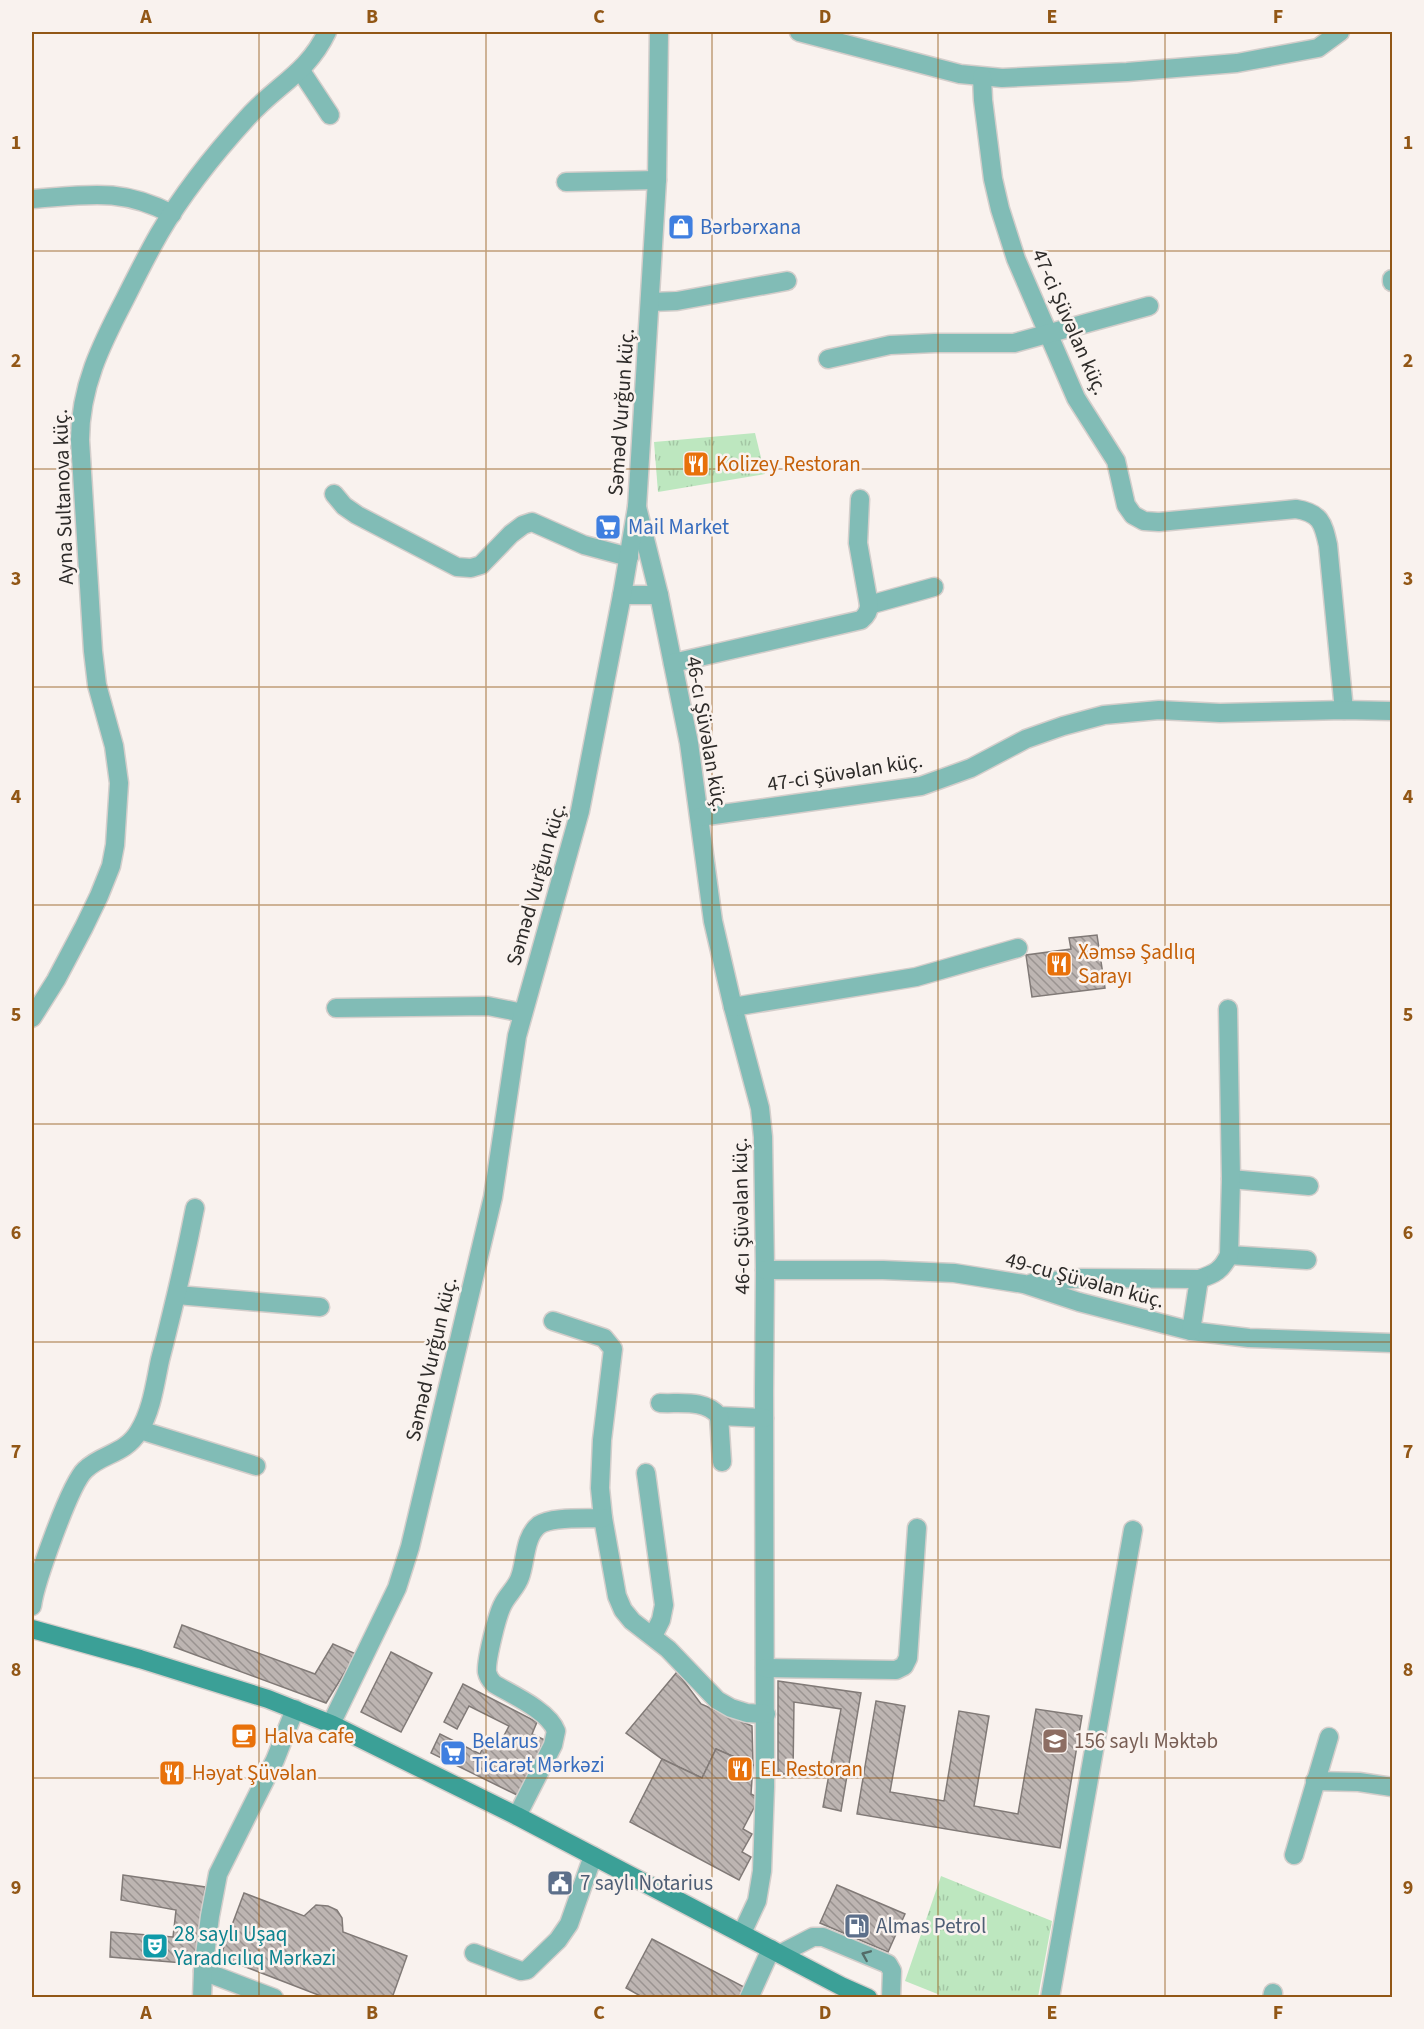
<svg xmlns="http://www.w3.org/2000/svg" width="1424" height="2029" font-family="'Source Sans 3',sans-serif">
  <defs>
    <pattern id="park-tufts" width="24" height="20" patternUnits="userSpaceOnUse" patternTransform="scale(1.5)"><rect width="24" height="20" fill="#bde7bf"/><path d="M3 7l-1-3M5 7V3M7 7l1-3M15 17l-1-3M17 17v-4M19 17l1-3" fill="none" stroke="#a3c6a4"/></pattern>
    <pattern id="building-back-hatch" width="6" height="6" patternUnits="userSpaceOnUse" patternTransform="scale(1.5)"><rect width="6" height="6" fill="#bdb5b2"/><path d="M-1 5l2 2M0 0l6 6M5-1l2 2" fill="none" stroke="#9a9391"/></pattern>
  </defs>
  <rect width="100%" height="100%" fill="#f9f2ee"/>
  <g fill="url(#park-tufts)">
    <polygon points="755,433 765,474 658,492 654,442"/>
    <polygon points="941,1876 1052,1921 1038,1997 945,1997 905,1981"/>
  </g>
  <g fill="url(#building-back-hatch)" stroke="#817a77" stroke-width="1.5">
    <polygon points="1097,935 1105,988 1032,997 1026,955 1071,949 1069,938"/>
    <polygon points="182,1625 315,1674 333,1644 356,1654 326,1703 174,1647"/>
    <polygon points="391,1652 432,1673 401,1732 361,1712"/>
    <polygon points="677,1672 701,1704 752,1726 753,1765 716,1749 702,1778 662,1759 626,1733"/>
    <polygon points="778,1681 861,1693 841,1811 823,1807 841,1709 794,1702 793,1774 778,1774"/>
    <polygon points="463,1684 537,1722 532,1734 545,1740 517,1795 431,1753 440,1734 480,1754 487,1739 499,1745 509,1726 469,1706 457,1729 444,1722"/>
    <polygon points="876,1701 905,1706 890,1792 944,1801 959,1711 989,1716 974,1806 1018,1814 1036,1709 1082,1716 1060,1848 857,1814"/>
    <polygon points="716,1749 753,1765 751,1794 759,1798 743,1829 752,1834 742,1852 751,1857 739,1880 630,1822 662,1759 702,1778"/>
    <polygon points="123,1875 205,1887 196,1964 110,1957 111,1932 173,1937 176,1910 121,1900"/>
    <polygon points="837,1885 905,1914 888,1952 820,1923"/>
    <polygon points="244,1893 304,1916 316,1905 328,1906 337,1910 342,1918 343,1932 407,1956 392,1998 326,1998 220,1957"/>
    <polygon points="652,1939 744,1987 738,1998 644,1998 626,1988"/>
  </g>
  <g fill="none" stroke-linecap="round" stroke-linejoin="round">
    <defs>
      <g id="minor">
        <polyline points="799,32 960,74 1002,78 1127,72 1237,63 1318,48 1340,32"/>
        <polyline points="301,71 330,115"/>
        <path d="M982 77 983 100 993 179 1000 209 1016 259 1076 398 1116 461 1126 505 1133 515 1144 521 1159 522 1296 509C1320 513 1323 522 1328 545L1344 710"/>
        <polyline points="566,182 657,180"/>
        <path d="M32 199C87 195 120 187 172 214"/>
        <polyline points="1392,279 1392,282"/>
        <polyline points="651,302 677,301 787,281"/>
        <polyline points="828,359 890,345 935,343 1014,343 1149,306"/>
        <polyline points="334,494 344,506 357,515 457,567 471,568 481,565 511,534 523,525 532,522 584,545 629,557"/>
        <polyline points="637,507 659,595 689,743 713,921 733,1007 760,1108 763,1137 765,1270 764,1391 765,1787 762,1871 757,1901 742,1933"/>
        <polyline points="622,595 659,595"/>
        <polyline points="869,605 934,587"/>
        <path d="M673 663 861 620C866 616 869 612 869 605L858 543 860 499"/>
        <polyline points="700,817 921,786 971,768 1026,739 1063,726 1104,715 1159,710 1220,713 1344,710 1392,711"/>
        <polyline points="733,1007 916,977 1018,948"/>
        <polyline points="336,1008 488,1006 523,1013"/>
        <path d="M32 1018 56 980 84 927 99 896 111 866 115 845 119 783 114 746 97 685 93 651 80 440C80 387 101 345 125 299 136 277 147 255 159 234 183 193 215 153 247 118 276 85 307 74 327 32"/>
        <polyline points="1231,1179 1309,1186"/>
        <polyline points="1229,1255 1307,1260"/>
        <polyline points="765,1270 883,1270 954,1273 1024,1284 1079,1302 1191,1331 1249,1338 1392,1343"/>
        <path d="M1032 1283 1082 1278 1199 1279C1215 1274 1222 1270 1229 1255L1231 1179 1228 1009"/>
        <polyline points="177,1295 320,1307"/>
        <polyline points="553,1321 604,1338 613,1349 602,1440 600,1488 603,1518 617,1596 623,1610 632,1621 668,1649 717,1700 731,1708 747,1713 766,1714"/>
        <polyline points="1191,1331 1199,1279"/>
        <path d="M660 1403C681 1404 705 1399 719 1416L764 1418"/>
        <polyline points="719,1416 722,1462"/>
        <polyline points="140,1430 256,1466"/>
        <polyline points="646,1473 664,1605 661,1620 653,1636"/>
        <path d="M32 1606C35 1583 70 1484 85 1470 102 1453 125 1455 139 1431 152 1410 155 1383 160 1360 173 1310 185 1259 195 1208"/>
        <polyline points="765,1668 896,1670 904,1666 908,1658 917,1528"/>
        <polyline points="1315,1781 1359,1782 1392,1787"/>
        <path d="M517 1816 553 1745 556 1731C549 1711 511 1694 494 1684 490 1680 488 1677 487 1672 486 1660 497 1615 503 1604 508 1594 517 1587 520 1577 526 1561 524 1537 539 1525 552 1516 586 1519 603 1518"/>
        <polyline points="1294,1855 1329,1737"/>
        <polyline points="474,1953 521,1971 527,1970 558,1940 569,1924 593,1856"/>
        <polyline points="780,1954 813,1937 823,1937 888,1964 892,1971 891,1998"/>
        <polyline points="203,1971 274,1998"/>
        <polyline points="202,1998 203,1971 210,1916 218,1874 275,1760 295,1709"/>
        <polyline points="749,1998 771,1949"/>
        <polyline points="1050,1998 1133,1530"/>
        <polyline points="1272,1998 1273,1993"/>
      </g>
      <polyline id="tertiary" points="331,1724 397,1588 410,1547 493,1197 517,1036 580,811 622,595 637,507 657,180 659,32"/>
      <polyline id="secondary" points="32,1629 140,1659 268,1699 331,1724 517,1816 841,1986 868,1998"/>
    </defs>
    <use href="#minor" stroke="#d4cecb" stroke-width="21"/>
    <use href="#tertiary" stroke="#d4cecb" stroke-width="21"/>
    <use href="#secondary" stroke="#d4cecb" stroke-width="21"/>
    <use href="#minor" stroke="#81bcb6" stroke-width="18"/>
    <use href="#tertiary" stroke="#81bcb6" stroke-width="18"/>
    <use href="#secondary" stroke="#3ba097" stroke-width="18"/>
  </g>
  <defs><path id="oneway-chevron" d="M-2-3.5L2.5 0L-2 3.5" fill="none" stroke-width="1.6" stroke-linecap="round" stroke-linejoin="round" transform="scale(1.5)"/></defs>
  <use stroke="#536c68" href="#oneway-chevron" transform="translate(866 1955) rotate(-157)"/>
  <path fill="none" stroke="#925716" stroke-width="1.5" stroke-opacity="0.55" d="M259 32V1998M486 32V1998M712 32V1998M938 32V1998M1165 32V1998M32 251H1392M32 469H1392M32 687H1392M32 905H1392M32 1124H1392M32 1342H1392M32 1560H1392M32 1778H1392"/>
  <defs>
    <symbol id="shop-square" viewBox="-11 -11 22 22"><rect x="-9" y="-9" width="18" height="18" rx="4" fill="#3f7fe0" stroke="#f9f2ee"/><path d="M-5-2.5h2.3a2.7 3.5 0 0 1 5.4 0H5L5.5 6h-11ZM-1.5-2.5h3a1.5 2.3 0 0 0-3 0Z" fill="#fff"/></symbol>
    <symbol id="restaurant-square" viewBox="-11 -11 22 22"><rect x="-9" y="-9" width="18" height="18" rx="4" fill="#e8710a" stroke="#f9f2ee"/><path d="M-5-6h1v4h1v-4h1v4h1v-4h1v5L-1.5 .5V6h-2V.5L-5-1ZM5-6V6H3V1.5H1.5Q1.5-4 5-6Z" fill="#fff"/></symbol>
    <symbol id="supermarket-square" viewBox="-11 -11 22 22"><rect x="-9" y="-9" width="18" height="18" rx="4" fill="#3f7fe0" stroke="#f9f2ee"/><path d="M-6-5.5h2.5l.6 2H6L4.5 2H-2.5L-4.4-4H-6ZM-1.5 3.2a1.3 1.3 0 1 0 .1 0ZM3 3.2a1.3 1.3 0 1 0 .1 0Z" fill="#fff"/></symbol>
    <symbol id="cafe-square" viewBox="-11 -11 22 22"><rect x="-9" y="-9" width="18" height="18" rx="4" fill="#e8710a" stroke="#f9f2ee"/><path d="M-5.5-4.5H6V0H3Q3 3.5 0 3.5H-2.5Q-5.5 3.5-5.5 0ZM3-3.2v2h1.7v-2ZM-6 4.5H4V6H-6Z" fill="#fff"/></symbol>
    <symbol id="school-square" viewBox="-11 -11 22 22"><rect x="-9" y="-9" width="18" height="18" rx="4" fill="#8d6e63" stroke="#f9f2ee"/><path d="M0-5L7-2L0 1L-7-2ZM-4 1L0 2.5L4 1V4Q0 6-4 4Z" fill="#fff"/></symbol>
    <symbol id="civic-square" viewBox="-11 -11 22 22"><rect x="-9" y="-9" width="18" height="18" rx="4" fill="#5c6f8a" stroke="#f9f2ee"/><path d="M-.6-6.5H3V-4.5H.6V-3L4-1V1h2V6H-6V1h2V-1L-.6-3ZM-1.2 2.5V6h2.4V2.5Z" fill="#fff"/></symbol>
    <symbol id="fuel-square" viewBox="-11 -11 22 22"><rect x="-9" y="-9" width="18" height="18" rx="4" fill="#5c6f8a" stroke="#f9f2ee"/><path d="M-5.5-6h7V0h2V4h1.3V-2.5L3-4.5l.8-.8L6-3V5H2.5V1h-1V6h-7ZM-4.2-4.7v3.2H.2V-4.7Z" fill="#fff"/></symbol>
    <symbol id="theatre-square" viewBox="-11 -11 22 22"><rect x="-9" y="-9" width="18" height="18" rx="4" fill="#0f9aa8" stroke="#f9f2ee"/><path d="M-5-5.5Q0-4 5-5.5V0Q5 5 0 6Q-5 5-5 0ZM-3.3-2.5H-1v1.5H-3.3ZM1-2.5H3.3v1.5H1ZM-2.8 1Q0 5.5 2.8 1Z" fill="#fff"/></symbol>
  </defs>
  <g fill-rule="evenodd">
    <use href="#shop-square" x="666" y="212" width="30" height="30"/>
    <use href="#restaurant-square" x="681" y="449" width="30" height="30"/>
    <use href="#supermarket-square" x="593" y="512" width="30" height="30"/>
    <use href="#restaurant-square" x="1044" y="949" width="30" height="30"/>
    <use href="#cafe-square" x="229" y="1721" width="30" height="30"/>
    <use href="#school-square" x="1040" y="1726" width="30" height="30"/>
    <use href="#supermarket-square" x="438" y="1738" width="30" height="30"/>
    <use href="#restaurant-square" x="725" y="1754" width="30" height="30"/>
    <use href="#restaurant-square" x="157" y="1758" width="30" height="30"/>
    <use href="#civic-square" x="545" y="1868" width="30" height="30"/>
    <use href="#fuel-square" x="842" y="1911" width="30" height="30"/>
    <use href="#theatre-square" x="140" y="1931" width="30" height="30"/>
  </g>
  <g text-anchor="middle" stroke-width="5" stroke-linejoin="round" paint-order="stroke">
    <g font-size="21" fill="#366cbe" stroke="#f9f2ee" text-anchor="start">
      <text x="700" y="234">Bərbərxana</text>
      <text x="628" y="534">Mail Market</text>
      <text x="472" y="1748">Belarus<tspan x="472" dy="24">Ticarət Mərkəzi</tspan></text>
    </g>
    <g font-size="21" fill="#2d2b29" stroke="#f9f2ee">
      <text transform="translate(1070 322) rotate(66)" y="7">47-ci Şüvəlan küç.</text>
      <text transform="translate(621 412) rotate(-86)" y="7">Səməd Vurğun küç.</text>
      <text transform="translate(63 497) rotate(-92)" y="7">Ayna Sultanova küç.</text>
      <text transform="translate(707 734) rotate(80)" y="7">46-cı Şüvəlan küç.</text>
      <text transform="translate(845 772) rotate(-9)" y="7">47-ci Şüvəlan küç.</text>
      <text transform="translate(536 884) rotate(-74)" y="7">Səməd Vurğun küç.</text>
      <text transform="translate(741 1216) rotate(-91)" y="7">46-cı Şüvəlan küç.</text>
      <text transform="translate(1085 1280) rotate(15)" y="7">49-cu Şüvəlan küç.</text>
      <text transform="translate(431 1359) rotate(-77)" y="7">Səməd Vurğun küç.</text>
    </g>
    <g font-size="21" fill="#c56008" stroke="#f9f2ee" text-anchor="start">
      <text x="716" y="471">Kolizey Restoran</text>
      <text x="1078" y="959">Xəmsə Şadlıq<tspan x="1078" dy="24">Sarayı</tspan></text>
      <text x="264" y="1743">Halva cafe</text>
      <text x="760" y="1776">EL Restoran</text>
      <text x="192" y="1780">Həyat Şüvəlan</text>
    </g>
    <g font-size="21" fill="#785e54" stroke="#f9f2ee" text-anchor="start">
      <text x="1074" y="1748">156 saylı Məktəb</text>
    </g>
    <g font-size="21" fill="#4e5e75" stroke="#f9f2ee" text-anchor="start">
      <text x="580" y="1890">7 saylı Notarius</text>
      <text x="876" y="1933">Almas Petrol</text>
    </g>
    <g font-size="21" fill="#0d838f" stroke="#f9f2ee" text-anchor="start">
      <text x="174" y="1941">28 saylı Uşaq<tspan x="174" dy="24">Yaradıcılıq Mərkəzi</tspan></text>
    </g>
  </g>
  <rect width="1424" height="2029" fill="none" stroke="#f9f2ee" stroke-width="66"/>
  <rect x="33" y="33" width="1358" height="1963" fill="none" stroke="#925716" stroke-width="2"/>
  <g font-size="20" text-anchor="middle" font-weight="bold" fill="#925716">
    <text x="146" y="23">A</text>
    <text x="372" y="23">B</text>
    <text x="599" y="23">C</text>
    <text x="825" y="23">D</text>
    <text x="1052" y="23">E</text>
    <text x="1278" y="23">F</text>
    <text x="16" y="149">1</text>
    <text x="1408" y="149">1</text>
    <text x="16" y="367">2</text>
    <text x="1408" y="367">2</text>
    <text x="16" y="585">3</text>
    <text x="1408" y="585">3</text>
    <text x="16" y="803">4</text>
    <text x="1408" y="803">4</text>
    <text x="16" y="1021">5</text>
    <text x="1408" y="1021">5</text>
    <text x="16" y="1239">6</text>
    <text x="1408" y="1239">6</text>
    <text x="16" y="1458">7</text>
    <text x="1408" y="1458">7</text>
    <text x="16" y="1676">8</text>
    <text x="1408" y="1676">8</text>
    <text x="16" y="1894">9</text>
    <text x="1408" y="1894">9</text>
    <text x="146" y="2019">A</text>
    <text x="372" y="2019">B</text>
    <text x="599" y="2019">C</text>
    <text x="825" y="2019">D</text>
    <text x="1052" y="2019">E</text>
    <text x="1278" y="2019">F</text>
  </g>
</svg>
